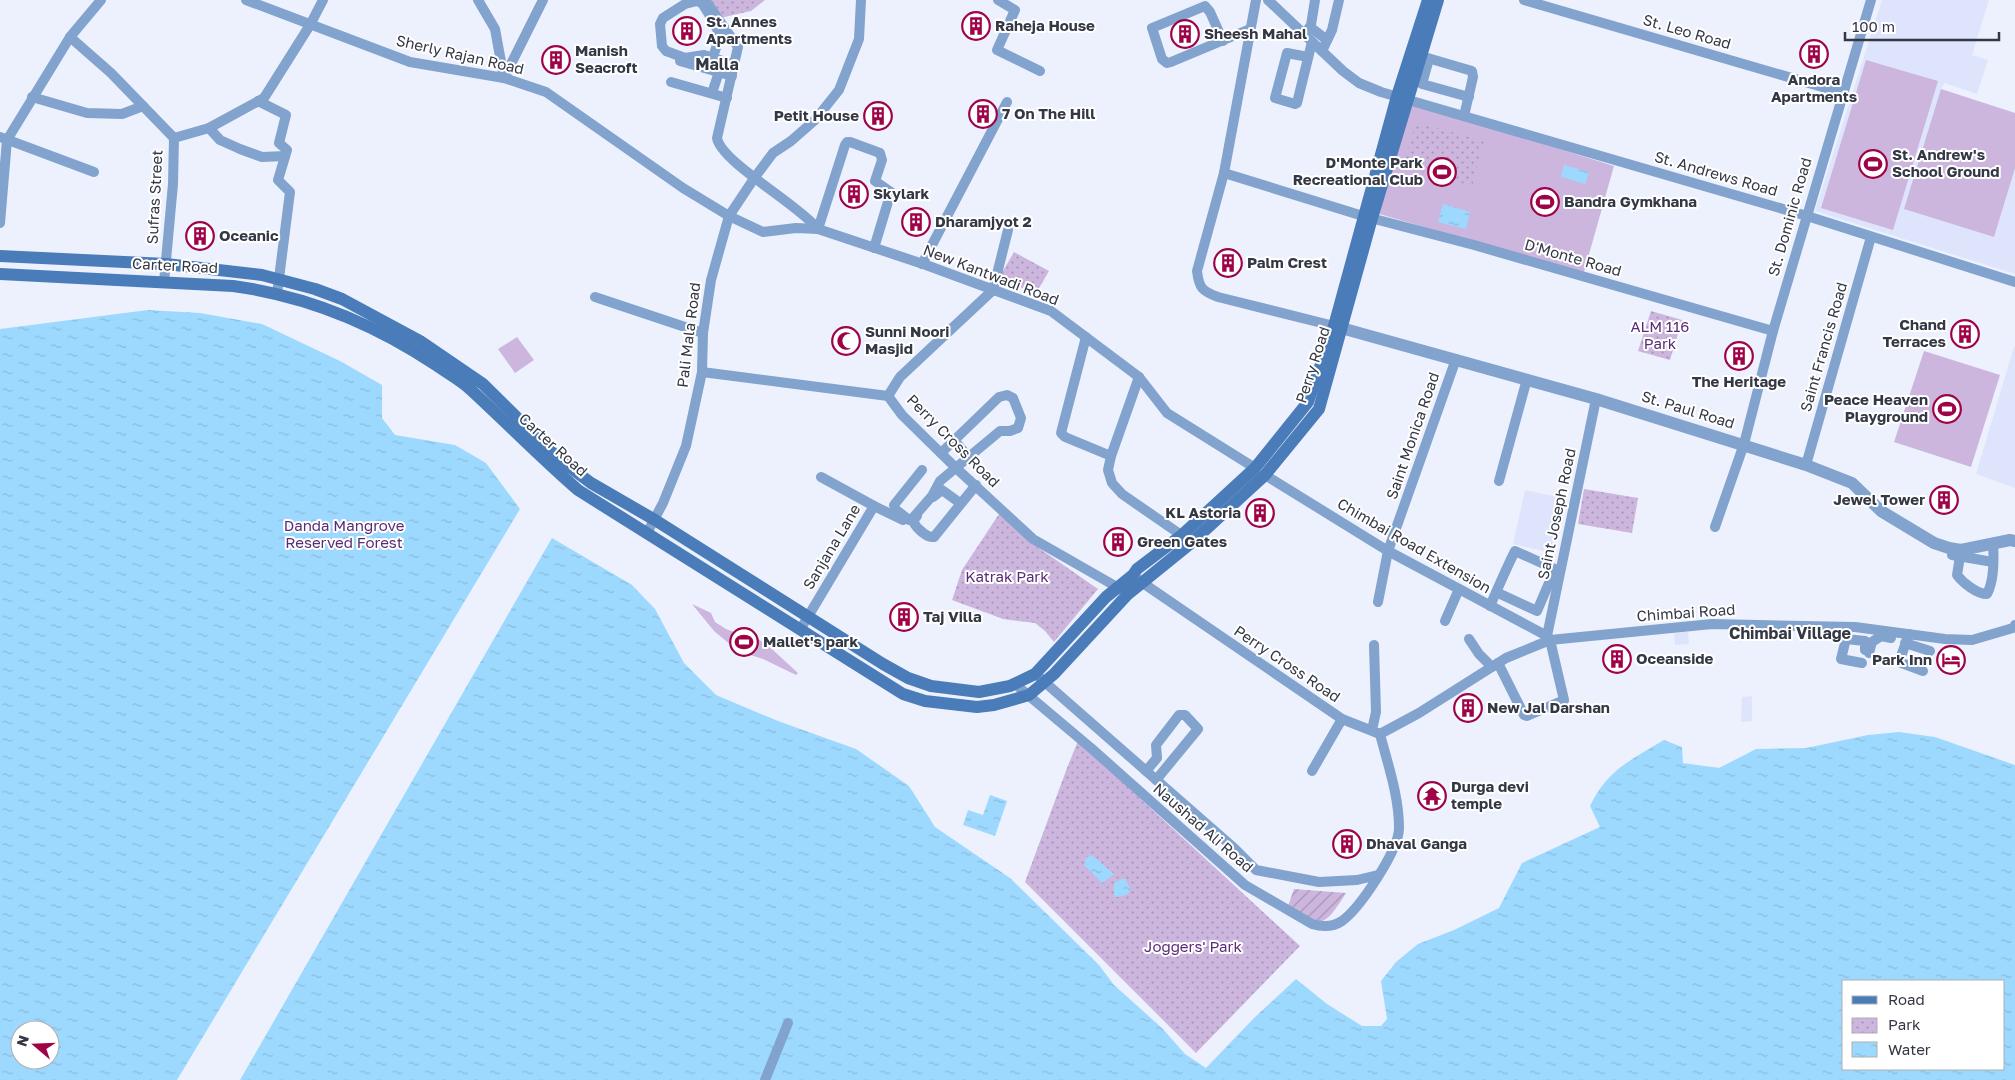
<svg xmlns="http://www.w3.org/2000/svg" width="2015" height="1080" font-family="'Golos Text',sans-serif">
  <defs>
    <pattern id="park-dots" width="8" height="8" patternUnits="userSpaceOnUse" patternTransform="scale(1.25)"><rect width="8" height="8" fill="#ccb6de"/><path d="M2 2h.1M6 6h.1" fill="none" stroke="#a695b6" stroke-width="1.8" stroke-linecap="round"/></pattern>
    <pattern id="garden-furrows" width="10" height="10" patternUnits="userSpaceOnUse" patternTransform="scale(1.25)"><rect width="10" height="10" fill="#ccb6de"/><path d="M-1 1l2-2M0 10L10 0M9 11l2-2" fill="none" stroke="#a695b6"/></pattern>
    <pattern id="water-ripples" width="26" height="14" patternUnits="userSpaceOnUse" patternTransform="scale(1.25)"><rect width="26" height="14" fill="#9dd9fe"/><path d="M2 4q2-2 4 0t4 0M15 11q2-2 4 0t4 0" fill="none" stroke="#88bbdb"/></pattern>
  </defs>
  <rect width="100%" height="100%" fill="#edf1fe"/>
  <g fill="#dde4fc">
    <polygon points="1882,0 1989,0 1972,55 1988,60 1977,94 1944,83 1941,89 2015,113 2015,274 1815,211"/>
    <polygon points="2014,347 2015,347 2015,488 1976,474"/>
    <polygon points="1525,490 1567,499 1553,553 1513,544"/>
    <polygon points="1688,632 1689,644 1675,645 1674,633"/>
    <polygon points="1752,696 1752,721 1741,722 1742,697"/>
  </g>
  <g fill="#ccb6de">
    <polygon points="1866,60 1938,81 1893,230 1821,208"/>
    <polygon points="1941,89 2015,113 2015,168 1994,237 1904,209"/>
    <polygon points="1410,102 1614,166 1584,272 1475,242 1376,213"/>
    <polygon points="517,337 534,360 515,373 498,349"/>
    <polygon points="1924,351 2000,375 1971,467 1894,442"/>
    <polygon points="692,604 711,613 715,622 726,629 742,635 754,636 773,650 798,673 796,675 763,659 741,652 732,646 714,631"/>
  </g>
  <g fill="url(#park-dots)">
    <polygon points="708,0 765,0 751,11 720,18"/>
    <polygon points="1416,122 1484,141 1472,186 1403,167"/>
    <polygon points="1014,252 1049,271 1035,295 1000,276"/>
    <polygon points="1651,311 1682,320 1670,360 1638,351"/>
    <polygon points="1584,489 1638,498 1632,533 1578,524"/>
    <polygon points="999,514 1036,546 1098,589 1054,642 1045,631 1035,623 1003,619 952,600 962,570"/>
    <polygon points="1078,741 1300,946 1196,1053 1025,882 1067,768"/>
  </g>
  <path fill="url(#garden-furrows)" d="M1294 889 1346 893C1323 929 1323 927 1288 906Z"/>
  <g fill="url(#water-ripples)" fill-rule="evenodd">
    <polygon points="1564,165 1589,172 1585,184 1561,177"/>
    <polygon points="1443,204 1470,212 1466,229 1438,222"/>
    <path d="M148 310 200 313 262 324 340 361 382 385V418L395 435 455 445 486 463 520 509 177 1080H0V329ZM20 1030H50V1060H20Z"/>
    <path d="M552 538 632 585 655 609 684 663 716 695 778 721 856 749 909 786 935 827 1010 878 1099 965 1114 985 1162 1028 1185 1054 1206 1068 1254 1018 1296 979 1327 1004 1362 1026H1381L1387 1019 1381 981 1396 962 1418 944 1454 930 1499 908 1522 863 1600 827 1590 806C1607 770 1631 760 1664 740L1682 747 1683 763 1719 768 1756 749 1806 748 1868 735 1899 732 1935 737 2015 765V1080H240ZM1844 981H2004V1069H1844Z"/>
    <polygon points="990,795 1007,801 995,836 963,825 968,810 983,815"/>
    <polygon points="1092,855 1114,874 1102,883 1084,865 1086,858"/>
    <path d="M1122 879H1125L1131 890C1128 895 1120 898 1114 896V883Z"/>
  </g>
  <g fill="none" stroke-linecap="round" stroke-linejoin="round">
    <g stroke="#82a3cd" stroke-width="10">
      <polyline points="246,0 410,62 504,78 546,92 683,188 729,216 763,232 796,228 818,229 926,265 1051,311 1139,377 1167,413 1255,468"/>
      <polyline points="478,0 495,29 504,78"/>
      <path d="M705 0 738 47 717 138C721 162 798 204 818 229"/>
      <polyline points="998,0 1015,10 997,50 1040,71"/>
      <path d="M1256 0 1224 173 1197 271C1199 288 1202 291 1218 297L1334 326"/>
      <polyline points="1268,0 1343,71 1359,83 1381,92 1807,216 2015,282"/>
      <polyline points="1524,0 1843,93"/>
      <polyline points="1310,27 1327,40"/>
      <polyline points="1304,35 1311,25 1315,0"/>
      <polyline points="70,37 111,73 174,138 173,184 164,282"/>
      <polyline points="1223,41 1210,12 1205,6 1152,28 1162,59 1167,63 1171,62 1250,29"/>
      <polyline points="1322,51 1332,30 1339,0"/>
      <polyline points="1414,54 1472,71 1473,77 1464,116"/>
      <polyline points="713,57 718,42 719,33 712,19 702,3 697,1 685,4 663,18 660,24 662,46 666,51 685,58 704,55 735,65"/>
      <polyline points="1308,57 1287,53 1275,98 1295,104 1297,103 1312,42"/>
      <polyline points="1429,59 1422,84 1469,97"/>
      <polyline points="680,61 732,76"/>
      <polyline points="504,78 543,0"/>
      <polyline points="671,82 727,98"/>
      <polyline points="712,93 719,72"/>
      <polyline points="32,97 87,113 122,114 143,106"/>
      <polyline points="258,101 286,115 279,143 287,150 278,180 290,192 277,294"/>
      <polyline points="209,128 220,140 240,149 262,157 285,156"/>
      <polyline points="0,137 94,172"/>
      <polyline points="174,138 209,128 264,98 310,25 323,0"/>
      <polyline points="1224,173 1363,216 1474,245 1773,331"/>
      <polyline points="0,223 7,140 70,37 101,0"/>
      <polyline points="818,229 845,145 847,142 850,142 880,153 882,160 875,181 891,192 874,248"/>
      <polyline points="922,264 1007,102"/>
      <polyline points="595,297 703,333"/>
      <polyline points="1086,337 1061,433 1065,437 1111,456"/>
      <polyline points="702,372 888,396 902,415 956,468 1033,539 1124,591"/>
      <polyline points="1139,377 1111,456 1108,470 1112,483 1122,494 1187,539"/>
      <polyline points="888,396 900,377 993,290 1008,230"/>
      <polyline points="954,440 969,458"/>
      <polyline points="1806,465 1871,237"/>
      <polyline points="922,470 894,505 895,509 909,520 912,519 932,496 940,481 1000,431 1010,431 1018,428 1021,418 1013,398 1007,395 999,397 941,453"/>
      <polyline points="1265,475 1388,551 1547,636 1550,640 1564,700 1527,716 1524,715 1498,663"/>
      <polyline points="1499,481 1527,379"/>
      <polyline points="933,497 942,490 960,503"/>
      <polyline points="874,506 903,520"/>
      <path d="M917 516 913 521C916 528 927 538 934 537L976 485"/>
      <polyline points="1715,527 1744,444 1773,331 1871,0"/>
      <polyline points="647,533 663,503 686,446 702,372 703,333 711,280 729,216 755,177 773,153 791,141 815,120 839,90 859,39 861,0"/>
      <path d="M1961 550 1957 575C1963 583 1977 594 1987 594 1994 581 1994 558 1993 543"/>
      <polyline points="1952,555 1993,562"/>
      <polyline points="1137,579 1342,719 1380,734"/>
      <polyline points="1378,602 1388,551 1456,359"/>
      <path d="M1490 606C1498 588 1506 569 1515 551L1555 569 1537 611 1496 592"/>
      <polyline points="1445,621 1459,589"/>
      <polyline points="800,630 874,506 821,477"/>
      <polyline points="1909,634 1899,662 1923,671"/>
      <polyline points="1547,636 1596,399"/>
      <polyline points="1469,639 1479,654 1492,667"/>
      <polyline points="1905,643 1930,651"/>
      <polyline points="1869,653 1872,642 1881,636 1891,638"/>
      <polyline points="1862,663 1841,659 1846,639 1865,641 1865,650"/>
      <polyline points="1040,678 1234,848 1256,870 1319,882 1357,880 1378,875"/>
      <path d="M1015 684 1091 748 1245 885 1312 924C1322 927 1333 927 1342 921 1360 908 1399 850 1399 828 1399 796 1388 765 1380 734"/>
      <polyline points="1372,730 1376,712 1374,645"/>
      <polyline points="1380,734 1419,713 1506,658 1550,640 1712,624 1855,627 1945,639 1972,640 2013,628 2015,625"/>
      <polyline points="1146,771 1157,758 1156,745 1179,715 1185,715 1198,729 1156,780"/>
      <polyline points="1312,771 1342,719"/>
      <polyline points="765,1080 788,1023"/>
    </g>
    <polyline stroke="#82a3cd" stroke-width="12" points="1334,326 1596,399 1806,465 1852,483 1881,511 1934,543 1949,548 1961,550 2010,540 2015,541"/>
    <g stroke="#4a7cb9" stroke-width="12">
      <polyline points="0,256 166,264 262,275 315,289 342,299 420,341 483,384 559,459 591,483 655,520 883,664 908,678 931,686 979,692 1010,686 1035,674 1106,597 1133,575 1137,569 1182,535 1255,468 1308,402 1334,326 1397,96 1428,0"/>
      <path d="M0 274 233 286C307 296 373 323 436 365 447 373 460 380 470 389 506 422 541 458 578 490L903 694 925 701 977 707 994 705 1029 695 1054 674 1128 594 1191 543 1265 475 1319 409 1372 218 1438 0"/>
    </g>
  </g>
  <defs>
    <symbol id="building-ring" viewBox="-11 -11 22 22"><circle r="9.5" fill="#fff" stroke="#9e0247" stroke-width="1.5"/><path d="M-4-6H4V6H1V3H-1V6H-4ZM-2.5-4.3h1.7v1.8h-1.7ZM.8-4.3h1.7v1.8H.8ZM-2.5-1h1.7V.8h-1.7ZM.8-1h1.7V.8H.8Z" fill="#9e0247"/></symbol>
    <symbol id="stadium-ring" viewBox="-11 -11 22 22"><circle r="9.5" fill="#fff" stroke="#9e0247" stroke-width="1.5"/><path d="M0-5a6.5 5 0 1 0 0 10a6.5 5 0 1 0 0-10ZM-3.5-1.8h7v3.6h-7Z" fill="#9e0247"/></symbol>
    <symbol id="mosque-ring" viewBox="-11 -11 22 22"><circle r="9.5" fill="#fff" stroke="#9e0247" stroke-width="1.5"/><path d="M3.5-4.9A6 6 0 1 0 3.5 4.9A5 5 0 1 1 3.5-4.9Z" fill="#9e0247"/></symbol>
    <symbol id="hotel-ring" viewBox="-11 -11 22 22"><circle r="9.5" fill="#fff" stroke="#9e0247" stroke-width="1.5"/><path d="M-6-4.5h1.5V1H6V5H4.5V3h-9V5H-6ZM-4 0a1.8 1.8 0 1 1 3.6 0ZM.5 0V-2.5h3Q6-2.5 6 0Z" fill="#9e0247"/></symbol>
    <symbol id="temple-ring" viewBox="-11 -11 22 22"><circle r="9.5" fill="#fff" stroke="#9e0247" stroke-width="1.5"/><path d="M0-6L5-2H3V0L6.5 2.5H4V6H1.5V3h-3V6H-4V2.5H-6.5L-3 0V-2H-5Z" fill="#9e0247"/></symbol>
  </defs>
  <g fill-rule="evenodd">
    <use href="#building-ring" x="960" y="10" width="32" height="32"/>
    <use href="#building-ring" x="671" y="15" width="32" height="32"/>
    <use href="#building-ring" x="1169" y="18" width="32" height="32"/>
    <use href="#building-ring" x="1798" y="38" width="32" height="32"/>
    <use href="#building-ring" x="540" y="44" width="32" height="32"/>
    <use href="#building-ring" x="967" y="98" width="32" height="32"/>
    <use href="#building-ring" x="862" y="100" width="32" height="32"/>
    <use href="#stadium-ring" x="1857" y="148" width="32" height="32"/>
    <use href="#stadium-ring" x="1426" y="156" width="32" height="32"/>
    <use href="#building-ring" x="838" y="178" width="32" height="32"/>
    <use href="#stadium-ring" x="1529" y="186" width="32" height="32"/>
    <use href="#building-ring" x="900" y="206" width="32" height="32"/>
    <use href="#building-ring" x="184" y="220" width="32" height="32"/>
    <use href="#building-ring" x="1212" y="247" width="32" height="32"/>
    <use href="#building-ring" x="1949" y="318" width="32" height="32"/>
    <use href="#mosque-ring" x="830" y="325" width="32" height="32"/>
    <use href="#building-ring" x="1723" y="340" width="32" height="32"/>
    <use href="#stadium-ring" x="1931" y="393" width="32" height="32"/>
    <use href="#building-ring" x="1928" y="484" width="32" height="32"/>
    <use href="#building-ring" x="1244" y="497" width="32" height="32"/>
    <use href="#building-ring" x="1102" y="526" width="32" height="32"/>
    <use href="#building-ring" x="888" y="601" width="32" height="32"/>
    <use href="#stadium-ring" x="728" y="626" width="32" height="32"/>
    <use href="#building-ring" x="1601" y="643" width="32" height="32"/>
    <use href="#hotel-ring" x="1935" y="644" width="32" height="32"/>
    <use href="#building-ring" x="1452" y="692" width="32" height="32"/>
    <use href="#temple-ring" x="1416" y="780" width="32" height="32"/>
    <use href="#building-ring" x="1331" y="828" width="32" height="32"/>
  </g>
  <g text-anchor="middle" stroke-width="4" stroke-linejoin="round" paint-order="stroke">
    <g font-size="15" font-weight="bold" fill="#343844" stroke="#fff" text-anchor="start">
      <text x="706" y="27">St. Annes<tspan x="706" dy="17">Apartments</tspan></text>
      <text x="995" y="31">Raheja House</text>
      <text x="1204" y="39">Sheesh Mahal</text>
      <text x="575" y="56">Manish<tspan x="575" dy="17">Seacroft</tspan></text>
      <text x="1814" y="85" text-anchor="middle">Andora<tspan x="1814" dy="17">Apartments</tspan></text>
      <text x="1002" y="119">7 On The Hill</text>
      <text x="859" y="121" text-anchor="end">Petit House</text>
      <text x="1892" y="160">St. Andrew's<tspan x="1892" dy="17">School Ground</tspan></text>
      <text x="1423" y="168" text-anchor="end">D'Monte Park<tspan x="1423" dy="17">Recreational Club</tspan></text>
      <text x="873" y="199">Skylark</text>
      <text x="1564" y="207">Bandra Gymkhana</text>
      <text x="935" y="227">Dharamjyot 2</text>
      <text x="219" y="241">Oceanic</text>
      <text x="1247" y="268">Palm Crest</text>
      <text x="1946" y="330" text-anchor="end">Chand<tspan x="1946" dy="17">Terraces</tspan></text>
      <text x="865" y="337">Sunni Noori<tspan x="865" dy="17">Masjid</tspan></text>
      <text x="1739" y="387" text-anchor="middle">The Heritage</text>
      <text x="1928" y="405" text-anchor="end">Peace Heaven<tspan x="1928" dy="17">Playground</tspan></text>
      <text x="1925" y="505" text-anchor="end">Jewel Tower</text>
      <text x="1241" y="518" text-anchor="end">KL Astoria</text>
      <text x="1137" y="547">Green Gates</text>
      <text x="923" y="622">Taj Villa</text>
      <text x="763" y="647">Mallet's park</text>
      <text x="1636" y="664">Oceanside</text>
      <text x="1932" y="665" text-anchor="end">Park Inn</text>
      <text x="1487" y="713">New Jal Darshan</text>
      <text x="1451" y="792">Durga devi<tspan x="1451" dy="17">temple</tspan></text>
      <text x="1366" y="849">Dhaval Ganga</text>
    </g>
    <g font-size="15" fill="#343844" stroke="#fff">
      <text transform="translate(1687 32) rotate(16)" y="5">St. Leo Road</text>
      <text transform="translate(460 55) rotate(13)" y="5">Sherly Rajan Road</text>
      <text transform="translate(1716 174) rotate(16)" y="5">St. Andrews Road</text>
      <text transform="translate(155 197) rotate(-87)" y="5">Sufras Street</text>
      <text transform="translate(1790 217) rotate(-74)" y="5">St. Dominic Road</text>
      <text transform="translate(1573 258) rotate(16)" y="5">D'Monte Road</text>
      <text transform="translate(175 266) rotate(3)" y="5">Carter Road</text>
      <text transform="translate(991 275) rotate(21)" y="5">New Kantwadi Road</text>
      <text transform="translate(689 335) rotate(-83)" y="5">Pali Mala Road</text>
      <text transform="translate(1824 347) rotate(-74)" y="5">Saint Francis Road</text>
      <text transform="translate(1313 365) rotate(-72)" y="5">Perry Road</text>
      <text transform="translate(1688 410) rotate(17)" y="5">St. Paul Road</text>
      <text transform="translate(1413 436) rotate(-71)" y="5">Saint Monica Road</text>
      <text transform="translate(953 441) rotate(45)" y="5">Perry Cross Road</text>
      <text transform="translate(553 445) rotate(42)" y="5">Carter Road</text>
      <text transform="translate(1557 514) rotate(-78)" y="5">Saint Joseph Road</text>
      <text transform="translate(1414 546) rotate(30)" y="5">Chimbai Road Extension</text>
      <text transform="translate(832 547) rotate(-59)" y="5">Sanjana Lane</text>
      <text transform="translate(1686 613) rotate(-4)" y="5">Chimbai Road</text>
      <text transform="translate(1287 664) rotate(34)" y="5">Perry Cross Road</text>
      <text transform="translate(1203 828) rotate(41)" y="5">Naushad Ali Road</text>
    </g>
    <g font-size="15" fill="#5a2b77" stroke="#fff">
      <text x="1660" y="332">ALM 116<tspan x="1660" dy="17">Park</tspan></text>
      <text x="344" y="531">Danda Mangrove<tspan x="344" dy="17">Reserved Forest</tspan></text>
      <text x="1007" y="582">Katrak Park</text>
      <text x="1193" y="952">Joggers' Park</text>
    </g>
    <g font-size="16" font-weight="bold" fill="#343844" stroke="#fff">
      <text x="717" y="70">Malla</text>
      <text x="1790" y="639">Chimbai Village</text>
    </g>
  </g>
  <rect x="1842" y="980" width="162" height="90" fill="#ffffff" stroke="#aeafb4"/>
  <rect x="1852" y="996" width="25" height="8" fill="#4a7cb9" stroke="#aeafb4"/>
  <text x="1888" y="1005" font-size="15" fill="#343844">Road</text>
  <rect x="1852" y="1018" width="25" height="15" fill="url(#park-dots)" stroke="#aeafb4"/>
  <text x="1888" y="1030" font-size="15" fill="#343844">Park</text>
  <rect x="1852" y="1042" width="25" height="15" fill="url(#water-ripples)" stroke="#aeafb4"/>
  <text x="1888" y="1055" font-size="15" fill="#343844">Water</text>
  <g transform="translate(35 1045) rotate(289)"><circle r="24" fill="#ffffff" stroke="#aeafb4"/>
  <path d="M0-4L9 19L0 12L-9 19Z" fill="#9e0247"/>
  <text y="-8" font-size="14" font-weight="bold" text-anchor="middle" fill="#343844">N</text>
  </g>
  <path d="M1845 32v8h154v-8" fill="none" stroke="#343844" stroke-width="2.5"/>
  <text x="1852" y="32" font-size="15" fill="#343844" stroke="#ffffff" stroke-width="4" paint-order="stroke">100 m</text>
</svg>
